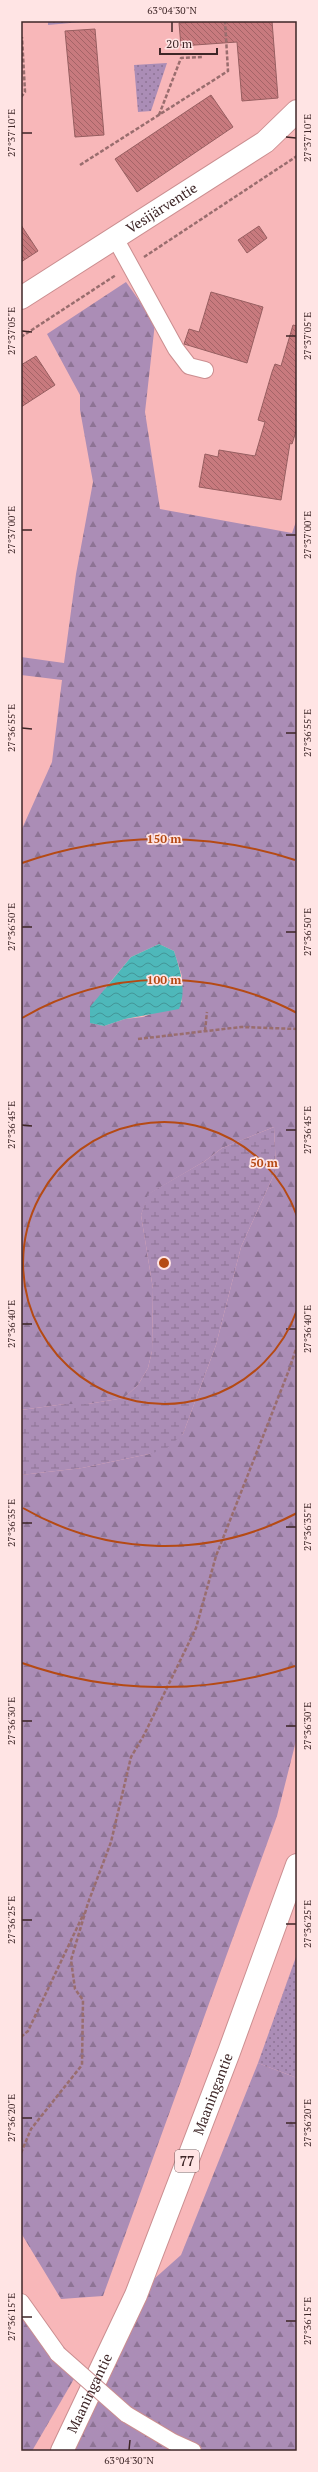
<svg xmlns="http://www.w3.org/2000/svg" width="318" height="2472" font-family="'PT Serif',serif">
  <defs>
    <pattern id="grass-dots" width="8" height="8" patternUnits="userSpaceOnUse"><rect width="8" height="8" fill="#ab8db6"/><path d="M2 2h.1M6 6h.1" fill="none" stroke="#8d7394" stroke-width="1.8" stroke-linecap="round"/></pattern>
    <pattern id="forest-firs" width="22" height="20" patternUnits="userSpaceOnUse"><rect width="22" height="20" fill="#ab8db6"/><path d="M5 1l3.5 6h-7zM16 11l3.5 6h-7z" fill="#8d7394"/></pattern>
    <pattern id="wetland-marsh" width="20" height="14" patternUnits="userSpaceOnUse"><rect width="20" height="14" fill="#ab8db6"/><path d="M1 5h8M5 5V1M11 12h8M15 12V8" fill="none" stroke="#8d7394"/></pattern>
    <pattern id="water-waves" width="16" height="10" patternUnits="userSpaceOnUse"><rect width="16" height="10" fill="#4eb8ba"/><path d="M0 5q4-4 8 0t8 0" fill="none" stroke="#429597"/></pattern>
    <pattern id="building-back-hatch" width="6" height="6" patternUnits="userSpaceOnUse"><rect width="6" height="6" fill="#c87a7e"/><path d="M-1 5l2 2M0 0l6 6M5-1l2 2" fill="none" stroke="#a46467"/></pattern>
  </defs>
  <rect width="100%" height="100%" fill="#f8b7b9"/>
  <g fill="url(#grass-dots)">
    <polygon points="48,21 92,21 48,25"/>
    <polygon points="167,63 151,111 138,112 134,65"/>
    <polygon points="297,1954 297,2078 258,2063"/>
  </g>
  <g fill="url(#forest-firs)" fill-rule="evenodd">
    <path d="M126 282 155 323 145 412 160 509 292 533 297 519V1737L277 1816 103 2296 61 2299 21 2233V1475L82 1468 149 1454 183 1434 216 1345 241 1247 276 1170 274 1127 222 1148 205 1161 149 1194 141 1215 153 1289 152 1351 148 1368 138 1385 124 1398 88 1404H65L21 1410V831L52 762 62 680 21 675V657L64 663 76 574 93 482 80 410V395L47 334ZM159 944 174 951 182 976V1002L143 1017 125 1019 104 1026 91 1023 106 987 131 957Z"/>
    <polygon points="258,2063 297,2078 297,2451 62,2451 136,2295 181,2255"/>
    <polygon points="21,2302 78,2372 32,2451 21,2451"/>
  </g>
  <polygon fill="url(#wetland-marsh)" points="274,1127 276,1170 241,1247 216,1345 183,1434 166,1449 149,1454 82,1468 21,1475 21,1410 65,1404 88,1404 124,1398 138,1385 148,1368 152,1351 153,1289 141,1215 148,1194 205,1161 222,1148"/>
  <path fill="url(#water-waves)" d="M159 944 174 951C180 970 187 990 179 1009L125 1019 104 1026 90 1023V1007L131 957Z"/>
  <g fill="url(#building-back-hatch)" stroke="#975e60">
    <polygon points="208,21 272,21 278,98 242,101 237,42 181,46 179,23"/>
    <polygon points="95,29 104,135 75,137 65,31"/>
    <polygon points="211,95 233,127 137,192 115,159"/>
    <polygon points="21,225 38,251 21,262"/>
    <polygon points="259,226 267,238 247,253 238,240"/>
    <polygon points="211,292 263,307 247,363 184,344 189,329 199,332"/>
    <polygon points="293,325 297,326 297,428 292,444 290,443 281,500 199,487 205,454 218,457 219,450 255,456 265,422 258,420 272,372 275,364 281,366"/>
    <polygon points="36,356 55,385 21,407 21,365"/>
  </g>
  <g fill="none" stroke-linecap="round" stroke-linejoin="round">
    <defs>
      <g id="street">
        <polyline points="115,238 176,349 189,366 205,370"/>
        <polyline points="21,2302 58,2354"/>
        <polyline points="126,2414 173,2442 193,2451"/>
      </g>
      <g id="secondary">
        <path id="s1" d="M21 298 265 142 297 111"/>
      </g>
      <g id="primary">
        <path id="s2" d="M62 2451 136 2295 229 2052 297 1865"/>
      </g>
    </defs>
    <use href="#street" stroke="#cb8e90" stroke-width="18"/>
    <use href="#secondary" stroke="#cb8e90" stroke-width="24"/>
    <use href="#primary" stroke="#cb8e90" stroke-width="24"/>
    <g stroke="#996d6e" stroke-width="2.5" stroke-dasharray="4 2" stroke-linecap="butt">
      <polyline points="21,97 25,92 22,37"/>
      <polyline points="159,115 181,58 203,57"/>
      <polyline points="80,165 228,71 225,21"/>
      <polyline points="144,257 297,156"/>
      <polyline points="21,337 116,275"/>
      <polyline points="205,1031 207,1012"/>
      <polyline points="138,1039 241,1027 297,1029"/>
      <polyline points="21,2037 28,2031 84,1913"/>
      <polyline points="21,2153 31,2129 82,2065 83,2000 75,1989 71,1960 88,1903 111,1842 131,1757 144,1735 196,1628 216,1556 289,1370 297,1346"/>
    </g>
    <use href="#street" stroke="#fff" stroke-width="16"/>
    <use href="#secondary" stroke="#fff" stroke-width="22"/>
    <use href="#primary" stroke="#fff" stroke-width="22"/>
    <defs>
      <polyline id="street-bridge" points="58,2354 126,2414"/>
    </defs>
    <use href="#street-bridge" stroke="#cb8e90" stroke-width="18" stroke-linecap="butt"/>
    <use href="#street-bridge" stroke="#fff" stroke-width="16"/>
  </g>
  <path fill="none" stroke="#3e2627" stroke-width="1.5" d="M172 32V22M22 133H32M286 137 296 138M22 331 32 332M286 336H296M22 530H32M286 535H296M22 728 32 729M286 733H296M22 927H32M286 932H296M22 1125 32 1126M286 1130H296M22 1324H32M286 1329H296M22 1523H32M286 1527H296M22 1721H32M286 1726H296M22 1920H32M286 1924H296M22 2118H32M286 2123H296M22 2317H32M286 2321H296M129 2450 130 2440"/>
  <g fill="none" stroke="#b54a14" stroke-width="2">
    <path d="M297 1310A141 141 0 1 1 297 1216"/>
    <path d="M297 1513A283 283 0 0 1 23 1508M22 1018A283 283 0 0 1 297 1013"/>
    <path d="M295 1666A424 424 0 0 1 22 1663M22 863A424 424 0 0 1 295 860"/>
  </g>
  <g text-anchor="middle" stroke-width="3.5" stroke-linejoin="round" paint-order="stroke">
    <rect fill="#ffe4e4" stroke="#785f60" stroke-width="1" x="175" y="2150" width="24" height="22" rx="3"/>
    <g font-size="13" font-weight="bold" fill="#3e2627">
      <text x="187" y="2166">77</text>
    </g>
    <g font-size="14" fill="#3e2627" stroke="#ffe4e4">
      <text dy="5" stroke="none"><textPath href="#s1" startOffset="167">Vesijärventie</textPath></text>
      <text dy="5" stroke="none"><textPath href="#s2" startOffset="388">Maaningantie</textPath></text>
      <text dy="5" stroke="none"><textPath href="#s2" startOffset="64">Maaningantie</textPath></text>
    </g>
  </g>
  <circle cx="164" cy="1263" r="6" fill="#b54a14" stroke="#ffe4e4" stroke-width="2"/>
  <g font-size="12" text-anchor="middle" font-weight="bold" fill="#b54a14" stroke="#ffe4e4" stroke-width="3.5" stroke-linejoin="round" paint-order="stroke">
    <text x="164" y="843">150 m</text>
    <text x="164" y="984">100 m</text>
    <text x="264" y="1167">50 m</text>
  </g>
  <rect width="318" height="2472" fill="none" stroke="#ffe4e4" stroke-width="44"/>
  <path d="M160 48v6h57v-6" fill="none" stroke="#3e2627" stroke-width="2"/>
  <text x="166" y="48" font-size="12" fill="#3e2627" stroke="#ffe4e4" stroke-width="3" paint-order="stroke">20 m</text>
  <rect x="22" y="22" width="274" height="2428" fill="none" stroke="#3e2627" stroke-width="1.5"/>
  <g font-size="10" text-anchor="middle" fill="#3e2627">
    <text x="172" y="14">63°04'30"N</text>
    <text transform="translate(11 133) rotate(-90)" y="4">27°37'10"E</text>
    <text transform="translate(307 138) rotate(-90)" y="4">27°37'10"E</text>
    <text transform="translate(11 331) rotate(-90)" y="4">27°37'05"E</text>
    <text transform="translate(307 336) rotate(-90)" y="4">27°37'05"E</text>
    <text transform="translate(11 530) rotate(-90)" y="4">27°37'00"E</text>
    <text transform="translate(307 535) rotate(-90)" y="4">27°37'00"E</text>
    <text transform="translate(11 728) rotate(-90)" y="4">27°36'55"E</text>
    <text transform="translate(307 733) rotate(-90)" y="4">27°36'55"E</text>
    <text transform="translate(11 927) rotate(-90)" y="4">27°36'50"E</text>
    <text transform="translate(307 932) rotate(-90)" y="4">27°36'50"E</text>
    <text transform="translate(11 1125) rotate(-90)" y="4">27°36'45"E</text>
    <text transform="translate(307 1130) rotate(-90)" y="4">27°36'45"E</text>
    <text transform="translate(11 1324) rotate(-90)" y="4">27°36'40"E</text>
    <text transform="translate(307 1329) rotate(-90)" y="4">27°36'40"E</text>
    <text transform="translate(11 1523) rotate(-90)" y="4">27°36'35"E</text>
    <text transform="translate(307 1527) rotate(-90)" y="4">27°36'35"E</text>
    <text transform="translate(11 1721) rotate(-90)" y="4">27°36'30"E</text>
    <text transform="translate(307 1726) rotate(-90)" y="4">27°36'30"E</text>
    <text transform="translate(11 1920) rotate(-90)" y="4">27°36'25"E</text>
    <text transform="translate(307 1924) rotate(-90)" y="4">27°36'25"E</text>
    <text transform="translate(11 2118) rotate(-90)" y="4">27°36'20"E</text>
    <text transform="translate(307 2123) rotate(-90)" y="4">27°36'20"E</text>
    <text transform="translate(11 2317) rotate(-90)" y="4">27°36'15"E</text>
    <text transform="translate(307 2321) rotate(-90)" y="4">27°36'15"E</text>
    <text x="129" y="2464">63°04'30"N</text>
  </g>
</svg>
